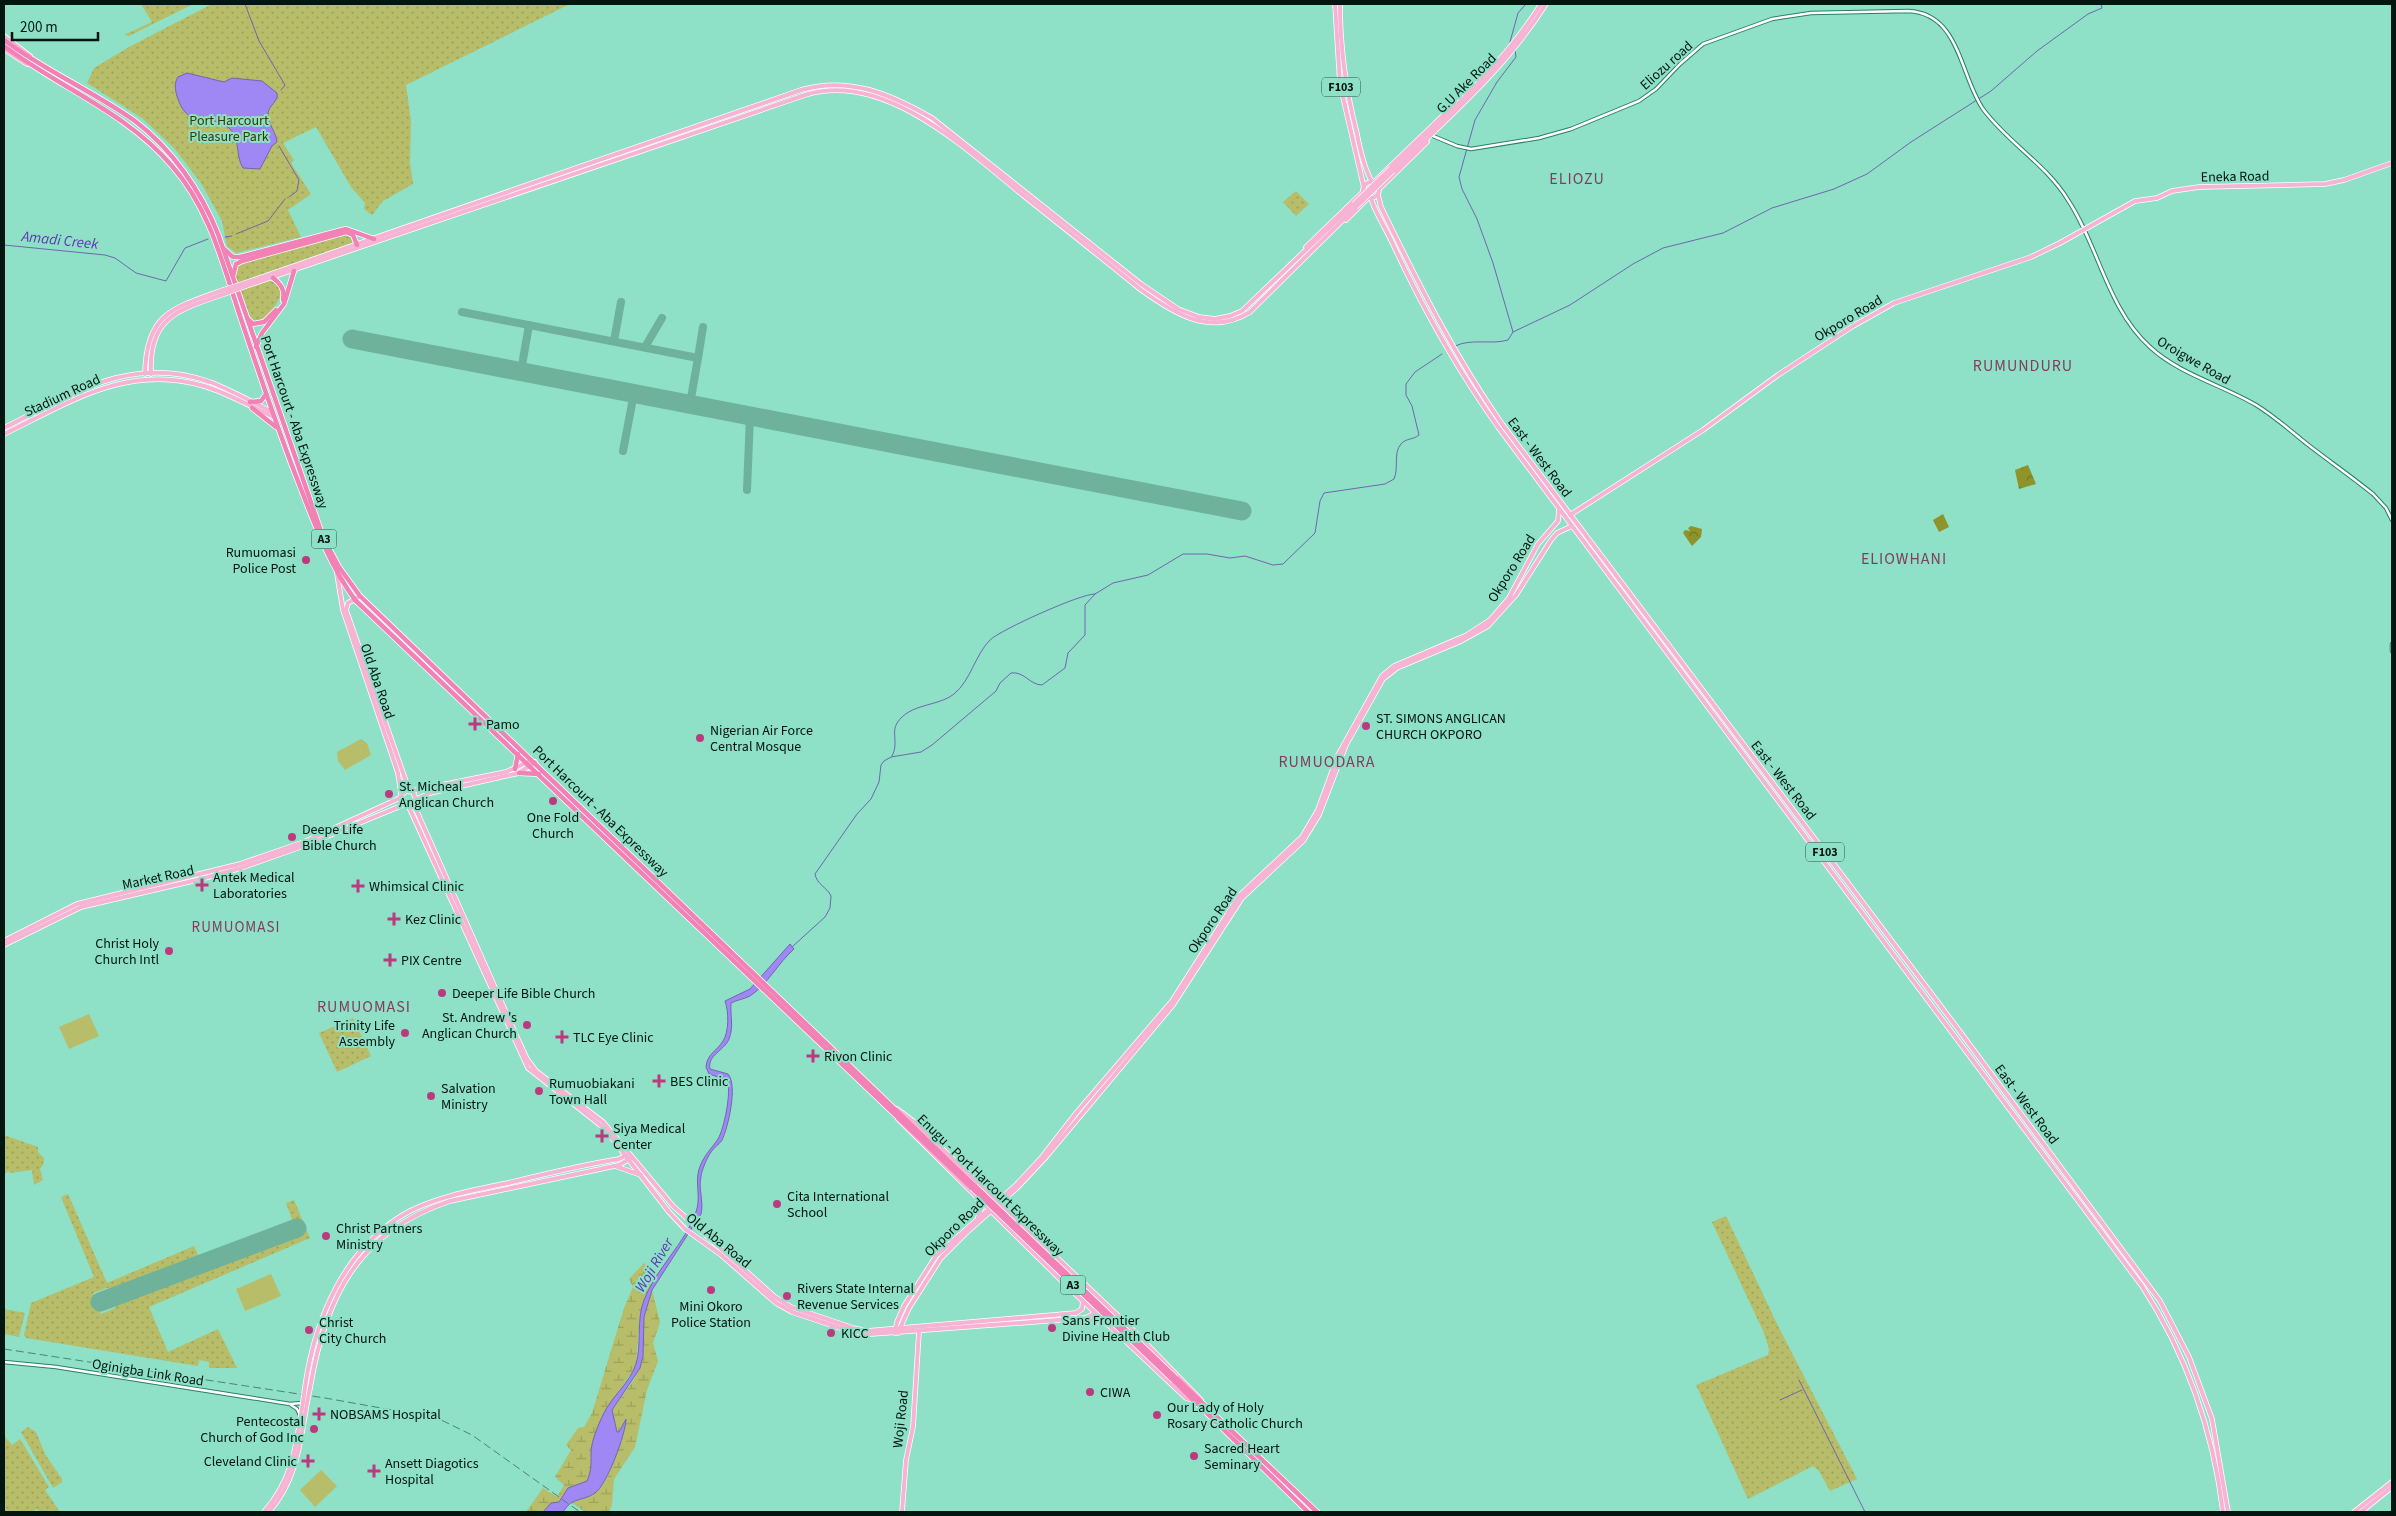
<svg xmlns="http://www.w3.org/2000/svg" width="2396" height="1516" font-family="'Source Sans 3',sans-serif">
  <defs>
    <pattern id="green-dots" width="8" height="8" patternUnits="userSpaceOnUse" patternTransform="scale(1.25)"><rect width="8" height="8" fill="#b7bd69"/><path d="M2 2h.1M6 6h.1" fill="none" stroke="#9ca25a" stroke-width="1.8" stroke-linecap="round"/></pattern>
    <pattern id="forest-crowns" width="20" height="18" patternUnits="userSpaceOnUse" patternTransform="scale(1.25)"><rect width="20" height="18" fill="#8e932a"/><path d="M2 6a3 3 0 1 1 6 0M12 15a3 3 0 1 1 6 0" fill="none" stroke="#727722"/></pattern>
    <pattern id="wetland-marsh" width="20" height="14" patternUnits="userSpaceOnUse" patternTransform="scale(1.25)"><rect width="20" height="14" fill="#b7bd69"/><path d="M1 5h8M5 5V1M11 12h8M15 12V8" fill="none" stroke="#9ca25a"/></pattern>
  </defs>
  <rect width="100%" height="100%" fill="#8ee0c6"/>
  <g fill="url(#green-dots)">
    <polygon points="141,4 193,4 129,36 124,35 152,22"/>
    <polygon points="212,4 570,4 406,85 411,121 410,162 413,184 383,201 372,215 364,209 365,203 351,187 316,127 283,143 294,160 291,163 311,194 288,210 301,237 236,253 227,246 222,221 201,183 174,148 142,118 87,83 94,68 129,47"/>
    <polygon points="1296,191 1309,204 1296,216 1283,202"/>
    <polygon points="343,234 351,238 352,243 237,283 235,273 239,263"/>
    <path d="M267 281C297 282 271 317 256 322L250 316 241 291Z"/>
    <polygon points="353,1018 371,1056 337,1072 319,1033"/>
    <polygon points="4,1135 38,1147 38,1152 44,1158 43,1165 40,1169 43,1180 34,1185 32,1170 10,1173 9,1171 4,1174"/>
    <polygon points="68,1194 107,1283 194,1246 200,1259 116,1291 107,1288 93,1293 101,1314 115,1308 119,1300 301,1232 298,1224 294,1225 286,1203 294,1200 310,1238 149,1307 168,1352 218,1329 237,1368 209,1368 209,1362 199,1360 198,1366 26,1338 24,1335 31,1303 94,1277 61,1197"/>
    <polygon points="1726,1216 1777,1324 1857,1479 1830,1491 1819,1471 1813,1466 1748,1499 1696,1385 1768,1355 1769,1349 1764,1333 1712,1222"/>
    <polygon points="4,1309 25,1313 19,1337 4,1334"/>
    <polygon points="28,1427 36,1432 45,1454 62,1479 62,1482 53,1488 21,1432"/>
    <polygon points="4,1435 12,1445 20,1439 49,1487 45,1490 60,1512 40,1512 37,1509 32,1512 4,1512"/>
  </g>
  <g fill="url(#forest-crowns)">
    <polygon points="2028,465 2036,484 2019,489 2015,470"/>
    <polygon points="1943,514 1949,527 1939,532 1933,520"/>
    <polygon points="1691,526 1702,529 1701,537 1692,546 1683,533 1685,530 1690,531 1688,528"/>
  </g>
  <g fill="url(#wetland-marsh)">
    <polygon points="644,1263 658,1274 652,1283 640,1315 636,1366 603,1415 591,1450 591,1473 587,1481 580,1484 545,1512 526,1512 543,1488 557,1497 564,1485 555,1477 571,1450 566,1445 578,1428 584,1427 592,1413 624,1308 633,1287 629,1279"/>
    <path d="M652 1290 660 1322 653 1343 658 1361 647 1390 635 1447 614 1479 612 1505 609 1512H585L571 1502C580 1497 590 1496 599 1489 611 1479 622 1435 625 1419L619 1432H617L612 1410 635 1378 643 1335 644 1317Z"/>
  </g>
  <g fill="#b7bd69">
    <polygon points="361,739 367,743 371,755 345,770 338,761 337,752"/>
    <polygon points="89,1014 99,1036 69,1049 59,1027"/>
    <polygon points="271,1274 281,1296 245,1311 236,1289"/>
    <polygon points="321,1470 337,1486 315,1507 300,1490"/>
  </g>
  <g fill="#a088f4" stroke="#7066af">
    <path d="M187 73 224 82 232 78 262 81 277 93C279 102 268 105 268 114 268 124 276 132 277 142L272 146 260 169 243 168C235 156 241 138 229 128 211 111 188 133 177 96 175 89 174 83 178 77Z"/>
    <path d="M790 944 794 949C778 963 768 984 750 996 744 999 737 1000 731 1003 730 1015 734 1027 729 1039 724 1051 707 1055 710 1069L728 1074C738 1085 728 1128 722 1140 719 1145 714 1147 711 1152 707 1158 702 1169 701 1176 698 1189 704 1201 701 1214L652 1290 644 1317 643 1356 640 1368 612 1410 617 1432H619L626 1419C626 1433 607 1485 595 1493 582 1502 573 1496 563 1512H543L551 1503 559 1502 568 1488 587 1481C592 1470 591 1462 591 1451 592 1440 598 1425 603 1415 611 1397 630 1383 636 1364 642 1344 636 1321 644 1300 656 1268 685 1244 696 1212 702 1196 693 1180 701 1164 706 1153 712 1148 718 1139 724 1129 732 1091 727 1080L709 1074 706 1067C707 1054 716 1052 723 1041 729 1032 729 1012 725 1001L750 989Z"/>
  </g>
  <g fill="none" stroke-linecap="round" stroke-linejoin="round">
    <g stroke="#7066af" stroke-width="1">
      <polyline points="245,4 259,41 285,85 281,90"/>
      <polyline points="1510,42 1518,13 1526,4"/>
      <polyline points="279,146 299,180 297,191 289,197"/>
      <polyline points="236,234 268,221 285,199"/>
      <polyline points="225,237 232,236"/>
      <polyline points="4,245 105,255 115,258 136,273 166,281 185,248 208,239"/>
      <polyline points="1513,332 1570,305 1633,264 1663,248 1723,233 1772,208 1834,189 1867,174 1911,142 1991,91 2037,51 2088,14 2102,8 2101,4"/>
      <path d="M1455 346C1472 338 1491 345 1508 340L1513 332 1493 263 1477 219 1462 189 1459 177 1475 120 1497 82 1516 57 1515 50"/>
      <path d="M892 756C899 744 891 732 897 723 910 703 937 707 954 694 971 680 975 655 990 640 1000 630 1082 593 1095 594"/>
      <path d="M792 947 825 917 830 908 831 896C827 887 817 885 815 874L857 814 871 799 879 782 881 765 884 761 891 757 921 752 932 745 996 691 1000 683 1011 673C1024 671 1030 685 1042 685L1065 668 1068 653 1085 635V605L1095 594 1113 583 1148 575 1183 554H1207L1230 558 1245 556 1273 565 1283 564 1315 533 1320 501 1324 493 1385 484 1394 479C1399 468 1393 453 1401 444 1406 438 1413 440 1419 435L1412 406 1406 395V384L1415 372 1442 354"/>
      <polyline points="1799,1380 1865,1512"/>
      <polyline points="1780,1400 1802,1390"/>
    </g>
    <g stroke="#6eb29c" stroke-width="8">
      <polyline points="462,312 698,358 690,404"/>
      <polyline points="614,341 621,302"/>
      <polyline points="645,347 662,318"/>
      <polyline points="698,358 703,327"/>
      <polyline points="521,371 529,325"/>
      <polyline points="623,451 634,393"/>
      <polyline points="747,490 750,416"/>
    </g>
    <g stroke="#6eb29c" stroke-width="19">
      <polyline points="352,339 1242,511"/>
      <polyline points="100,1302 297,1228"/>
    </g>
    <defs>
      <g id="minor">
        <path d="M1433 136 1457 146 1471 149 1539 138 1571 129 1639 101 1656 89 1680 64 1703 44 1772 19 1811 13 1908 11C1960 13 1960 76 1983 109 2008 143 2046 164 2068 200 2099 247 2107 308 2150 347 2179 374 2222 385 2256 405 2274 416 2291 431 2307 444 2329 461 2352 477 2373 494L2386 508 2392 520"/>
        <polyline points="2392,644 2392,651"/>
        <polyline points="4,1362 56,1367 290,1404 302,1403"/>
        <polyline points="291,1405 297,1409 300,1415"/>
      </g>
      <g id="major">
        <polyline points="1335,4 1340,84 1364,188"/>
        <path d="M1340 4C1340 48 1346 91 1357 134 1360 150 1364 168 1372 182"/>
        <polyline points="4,36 30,56"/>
        <polyline points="4,49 27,64"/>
        <path d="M1391 168C1445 116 1501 68 1541 4"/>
        <path d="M1393 171C1448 118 1505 69 1546 4"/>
        <circle cx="1371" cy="190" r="8"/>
        <polyline points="1373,183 1452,107"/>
        <polyline points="1379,189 1427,142"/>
        <path d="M1378 195 1381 207C1418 283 1454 355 1502 424L1952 1021 2160 1301 2189 1357 2212 1419 2228 1512"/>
        <path d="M1371 198C1374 210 1386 229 1392 242 1422 307 1457 369 1498 427L2142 1286C2187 1355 2213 1430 2223 1512"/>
        <polyline points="1346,220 1369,197"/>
        <polyline points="1306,247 1364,191"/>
        <path d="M245 283 801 90C849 76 890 94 932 118L1141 284 1178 309 1199 317 1215 319 1230 316 1242 311 1354 204"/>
        <path d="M246 286 808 94C887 72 968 151 1024 196 1063 227 1102 258 1140 289 1173 313 1210 337 1250 312L1356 207"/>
        <path d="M145 374C146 313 173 308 223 290"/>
        <path d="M151 374C148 317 178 310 224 294"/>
        <path d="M4 428C72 394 131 354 210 382 231 390 252 402 272 412"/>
        <path d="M4 434C70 402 128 363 204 386 228 393 251 407 274 417"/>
        <polyline points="1570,515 1703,430 1778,375 1853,326 1894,303 2031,257 2060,243 2135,201 2157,198 2172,191 2199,187 2325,184 2344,180 2392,163"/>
        <polyline points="337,574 343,610 398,773 401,794"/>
        <polyline points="360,596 348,603 346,610 409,790"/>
        <polyline points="412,791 506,772 528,762"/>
        <polyline points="403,805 400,797 406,791 413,792 416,800"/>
        <polyline points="414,805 516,1035 527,1059 536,1071 603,1122 673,1206 775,1297 791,1307 853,1328 867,1331 1076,1313 1082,1309 1083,1300"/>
        <polyline points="412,806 419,798 430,793 519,773 535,762"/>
        <path d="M409 807 528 1068 604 1128 669 1212 685 1229 720 1254 776 1303 792 1312 849 1331 871 1334 1085 1318C1095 1315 1099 1307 1099 1298"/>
        <polyline points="4,941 77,904 240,864 304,842 400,798"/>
        <polyline points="4,945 81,907 201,879 241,868 306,845 403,805"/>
        <polyline points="897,1109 913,1121 1131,1328 1201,1400"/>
        <polyline points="898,1119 1068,1287 1186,1398 1192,1400"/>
        <polyline points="615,1166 641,1175"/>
        <polyline points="978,1217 981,1209 978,1201"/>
        <polyline points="1085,1318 1107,1324"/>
        <polyline points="895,1333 897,1322 904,1306 936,1256 1016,1185 1042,1157 1077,1112 1172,1001 1239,896 1302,837 1318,810 1338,755 1382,676 1394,666 1467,635 1490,620 1509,598 1538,544 1558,521 1559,510"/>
        <polyline points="898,1333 909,1308 941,1258 966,1233 1017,1188 1046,1157 1173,1005 1242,898 1303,841 1319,815 1346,745 1383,679 1397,668 1459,642 1488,626 1516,595 1551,540 1557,533 1572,526"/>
        <path d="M305 1387C315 1318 345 1246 410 1211 440 1196 475 1190 508 1183 545 1174 582 1165 619 1159L627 1155"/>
        <path d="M310 1388C325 1298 357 1232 450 1201L619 1165 631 1158"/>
        <path d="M264 1512C294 1478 296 1444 303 1402"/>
        <path d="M269 1512C297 1480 300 1443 307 1403"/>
        <polyline points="902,1512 906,1460 913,1427 919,1331"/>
        <polyline points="2354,1512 2392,1482"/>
        <polyline points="2361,1512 2392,1487"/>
      </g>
      <g id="highway">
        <path d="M4 40C45 71 93 91 135 121 172 149 201 191 218 234L323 537 339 567 360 596 975 1186"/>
        <path d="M4 46C60 88 126 112 172 166 209 208 222 261 239 313 258 370 277 428 299 484 315 525 329 564 355 600L972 1188"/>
        <polyline points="224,249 233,257 240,257 346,229 374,239"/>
        <polyline points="233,276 236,264 242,261 346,232 353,235 357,245"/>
        <path d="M273 278C281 284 285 290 283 300"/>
        <polyline points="249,320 253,324 264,322 276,310"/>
        <polyline points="256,347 262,333 284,304 294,271"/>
        <polyline points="250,402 261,401 266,394"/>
        <polyline points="252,408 276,427"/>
        <polyline points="515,769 518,754"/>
        <polyline points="519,773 539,774"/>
        <polyline points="1176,1378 1317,1512"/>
        <polyline points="1174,1381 1308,1512"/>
      </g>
    </defs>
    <use href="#minor" stroke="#297f68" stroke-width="4.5"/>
    <use href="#major" stroke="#fff" stroke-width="5.5"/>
    <use href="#highway" stroke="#fff" stroke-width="6"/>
    <use href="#minor" stroke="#fff" stroke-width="2.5"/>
    <use href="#major" stroke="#f7b3d3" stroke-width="4"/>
    <use href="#highway" stroke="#f281b6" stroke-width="4.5"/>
    <polyline stroke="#4d8473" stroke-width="1" stroke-dasharray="8 4" stroke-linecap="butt" points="4,1349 325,1398 437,1418 472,1435 580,1512"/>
    <defs>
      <g id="major-bridge">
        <polyline points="1354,204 1391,168"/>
        <polyline points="1356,207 1393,171"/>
        <polyline points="223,290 245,283"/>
        <polyline points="224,294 246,286"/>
        <polyline points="303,1402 305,1387"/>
        <polyline points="307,1403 310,1388"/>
      </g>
      <g id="highway-bridge">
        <polyline points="975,1186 1176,1378"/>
        <polyline points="972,1188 1174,1381"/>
      </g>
    </defs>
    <use href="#major-bridge" stroke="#fff" stroke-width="5.5" stroke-linecap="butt"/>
    <use href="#highway-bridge" stroke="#fff" stroke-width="6" stroke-linecap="butt"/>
    <use href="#major-bridge" stroke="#f7b3d3" stroke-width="4"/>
    <use href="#highway-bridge" stroke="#f281b6" stroke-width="4.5"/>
  </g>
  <g fill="#bd397f" stroke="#8ee0c6" stroke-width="2">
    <circle cx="306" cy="560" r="5"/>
    <path d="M472.5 716.5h5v5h5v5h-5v5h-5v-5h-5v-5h5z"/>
    <circle cx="1366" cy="726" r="5"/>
    <circle cx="700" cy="738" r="5"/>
    <circle cx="389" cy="794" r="5"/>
    <circle cx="553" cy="801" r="5"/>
    <circle cx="292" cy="837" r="5"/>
    <path d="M199.5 877.5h5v5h5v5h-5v5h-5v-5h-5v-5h5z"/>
    <path d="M355.5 878.5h5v5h5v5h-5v5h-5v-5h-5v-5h5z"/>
    <path d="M391.5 911.5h5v5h5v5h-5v5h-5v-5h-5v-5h5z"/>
    <circle cx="169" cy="951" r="5"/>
    <path d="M387.5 952.5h5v5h5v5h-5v5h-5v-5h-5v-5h5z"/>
    <circle cx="442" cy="993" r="5"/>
    <circle cx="527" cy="1025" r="5"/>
    <circle cx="405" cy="1033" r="5"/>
    <path d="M559.5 1029.5h5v5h5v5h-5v5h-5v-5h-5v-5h5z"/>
    <path d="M810.5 1048.5h5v5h5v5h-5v5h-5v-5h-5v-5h5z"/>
    <path d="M656.5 1073.5h5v5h5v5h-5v5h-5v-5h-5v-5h5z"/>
    <circle cx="539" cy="1091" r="5"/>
    <circle cx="431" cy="1096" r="5"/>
    <path d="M599.5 1128.5h5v5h5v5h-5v5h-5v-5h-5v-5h5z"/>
    <circle cx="777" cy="1204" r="5"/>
    <circle cx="326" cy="1236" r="5"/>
    <circle cx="711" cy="1290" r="5"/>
    <circle cx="787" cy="1296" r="5"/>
    <circle cx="1052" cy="1328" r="5"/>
    <circle cx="309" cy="1330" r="5"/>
    <circle cx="831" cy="1333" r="5"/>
    <circle cx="1090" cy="1392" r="5"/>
    <path d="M316.5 1406.5h5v5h5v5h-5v5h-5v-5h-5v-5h5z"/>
    <circle cx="1157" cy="1415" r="5"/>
    <circle cx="314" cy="1429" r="5"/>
    <circle cx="1194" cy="1456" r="5"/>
    <path d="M305.5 1453.5h5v5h5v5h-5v5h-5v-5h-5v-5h5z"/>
    <path d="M371.5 1463.5h5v5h5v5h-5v5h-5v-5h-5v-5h5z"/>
  </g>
  <g text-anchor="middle" stroke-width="4" stroke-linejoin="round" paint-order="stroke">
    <g fill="#8ee0c6" stroke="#2b5346" stroke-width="1">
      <rect x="1322" y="77.5" width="38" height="19" rx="4"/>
      <rect x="311.5" y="529.5" width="25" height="19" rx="4"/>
      <rect x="1806" y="842.5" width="38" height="19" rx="4"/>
      <rect x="1060.5" y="1275.5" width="25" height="19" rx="4"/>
    </g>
    <g font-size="12" font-weight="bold" fill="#00160f">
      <text x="1341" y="91">F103</text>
      <text x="324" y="543">A3</text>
      <text x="1825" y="856">F103</text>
      <text x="1073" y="1289">A3</text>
    </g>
    <g font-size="14" fill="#00160f" stroke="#8ee0c6">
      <text transform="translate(1666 65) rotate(-42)" y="5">Eliozu road</text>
      <text transform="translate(1466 83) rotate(-45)" y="5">G.U Ake Road</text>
      <text transform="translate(2235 176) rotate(-1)" y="5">Eneka Road</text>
      <text transform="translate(1848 318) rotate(-31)" y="5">Okporo Road</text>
      <text transform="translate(2194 360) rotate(30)" y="5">Oroigwe Road</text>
      <text transform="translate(62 395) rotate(-25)" y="5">Stadium Road</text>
      <text transform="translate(295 422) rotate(71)" y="5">Port Harcourt - Aba Expressway</text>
      <text transform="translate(1540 457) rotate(53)" y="5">East - West Road</text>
      <text transform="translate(1511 568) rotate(-58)" y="5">Okporo Road</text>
      <text transform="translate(378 681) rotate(71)" y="5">Old Aba Road</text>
      <text transform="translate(1784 780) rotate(52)" y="5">East - West Road</text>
      <text transform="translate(601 811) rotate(44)" y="5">Port Harcourt - Aba Expressway</text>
      <text transform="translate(158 877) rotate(-12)" y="5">Market Road</text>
      <text transform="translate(1212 920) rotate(-56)" y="5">Okporo Road</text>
      <text transform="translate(2027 1104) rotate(53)" y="5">East - West Road</text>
      <text transform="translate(991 1185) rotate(44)" y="5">Enugu - Port Harcourt Expressway</text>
      <text transform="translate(954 1227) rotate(-44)" y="5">Okporo Road</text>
      <text transform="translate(719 1240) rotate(39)" y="5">Old Aba Road</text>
      <text transform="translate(148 1372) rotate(9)" y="5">Oginigba Link Road</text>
      <text transform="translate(900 1419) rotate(-84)" y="5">Woji Road</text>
    </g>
    <g font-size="14" fill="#373a00" stroke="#8ee0c6">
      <text x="229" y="125">Port Harcourt<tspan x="229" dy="16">Pleasure Park</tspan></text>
    </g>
    <g font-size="14" fill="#00160f" stroke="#8ee0c6" text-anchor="start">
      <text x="296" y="557" text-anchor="end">Rumuomasi<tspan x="296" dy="16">Police Post</tspan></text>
      <text x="1376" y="723">ST. SIMONS ANGLICAN<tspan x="1376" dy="16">CHURCH OKPORO</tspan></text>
      <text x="486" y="729">Pamo</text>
      <text x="710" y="735">Nigerian Air Force<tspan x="710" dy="16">Central Mosque</tspan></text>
      <text x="399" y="791">St. Micheal<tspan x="399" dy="16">Anglican Church</tspan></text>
      <text x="553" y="822" text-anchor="middle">One Fold<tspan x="553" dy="16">Church</tspan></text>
      <text x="302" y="834">Deepe Life<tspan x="302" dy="16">Bible Church</tspan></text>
      <text x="213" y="882">Antek Medical<tspan x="213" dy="16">Laboratories</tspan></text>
      <text x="369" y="891">Whimsical Clinic</text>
      <text x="405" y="924">Kez Clinic</text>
      <text x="159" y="948" text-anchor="end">Christ Holy<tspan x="159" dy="16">Church Intl</tspan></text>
      <text x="401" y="965">PIX Centre</text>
      <text x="452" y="998">Deeper Life Bible Church</text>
      <text x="517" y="1022" text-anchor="end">St. Andrew 's<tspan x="517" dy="16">Anglican Church</tspan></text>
      <text x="395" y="1030" text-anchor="end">Trinity Life<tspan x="395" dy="16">Assembly</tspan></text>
      <text x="573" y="1042">TLC Eye Clinic</text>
      <text x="824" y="1061">Rivon Clinic</text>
      <text x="670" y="1086">BES Clinic</text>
      <text x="549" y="1088">Rumuobiakani<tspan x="549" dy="16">Town Hall</tspan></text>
      <text x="441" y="1093">Salvation<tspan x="441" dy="16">Ministry</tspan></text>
      <text x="613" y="1133">Siya Medical<tspan x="613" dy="16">Center</tspan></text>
      <text x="787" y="1201">Cita International<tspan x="787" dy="16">School</tspan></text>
      <text x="336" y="1233">Christ Partners<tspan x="336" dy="16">Ministry</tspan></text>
      <text x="797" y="1293">Rivers State Internal<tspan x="797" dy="16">Revenue Services</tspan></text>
      <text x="711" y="1311" text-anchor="middle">Mini Okoro<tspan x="711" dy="16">Police Station</tspan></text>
      <text x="1062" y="1325">Sans Frontier<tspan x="1062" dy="16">Divine Health Club</tspan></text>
      <text x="319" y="1327">Christ<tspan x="319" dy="16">City Church</tspan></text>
      <text x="841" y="1338">KICC</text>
      <text x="1100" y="1397">CIWA</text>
      <text x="1167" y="1412">Our Lady of Holy<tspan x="1167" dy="16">Rosary Catholic Church</tspan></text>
      <text x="330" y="1419">NOBSAMS Hospital</text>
      <text x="304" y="1426" text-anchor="end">Pentecostal<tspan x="304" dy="16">Church of God Inc</tspan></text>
      <text x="1204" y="1453">Sacred Heart<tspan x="1204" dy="16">Seminary</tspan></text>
      <text x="297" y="1466" text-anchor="end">Cleveland Clinic</text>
      <text x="385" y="1468">Ansett Diagotics<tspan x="385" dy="16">Hospital</tspan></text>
    </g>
    <g font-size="15" font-style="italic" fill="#5d34b1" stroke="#8ee0c6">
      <text transform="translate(60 240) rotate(6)" y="5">Amadi Creek</text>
      <text transform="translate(654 1265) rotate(-59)" y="5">Woji River</text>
    </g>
    <g font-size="15" letter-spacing="1" fill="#803d5d" stroke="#8ee0c6">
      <text x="236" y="932">RUMUOMASI</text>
    </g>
    <g font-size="16" letter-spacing="1" fill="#803d5d" stroke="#8ee0c6">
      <text x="1577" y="184">ELIOZU</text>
      <text x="2023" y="371">RUMUNDURU</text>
      <text x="1904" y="564">ELIOWHANI</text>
      <text x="1327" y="767">RUMUODARA</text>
      <text x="364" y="1012">RUMUOMASI</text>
    </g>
  </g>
  <rect width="2396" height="1516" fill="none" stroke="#00160f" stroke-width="10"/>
  <path d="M12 32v8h86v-8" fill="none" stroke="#00160f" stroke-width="2.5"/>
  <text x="20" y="32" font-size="15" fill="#00160f" stroke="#8ee0c6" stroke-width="4" paint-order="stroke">200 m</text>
</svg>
